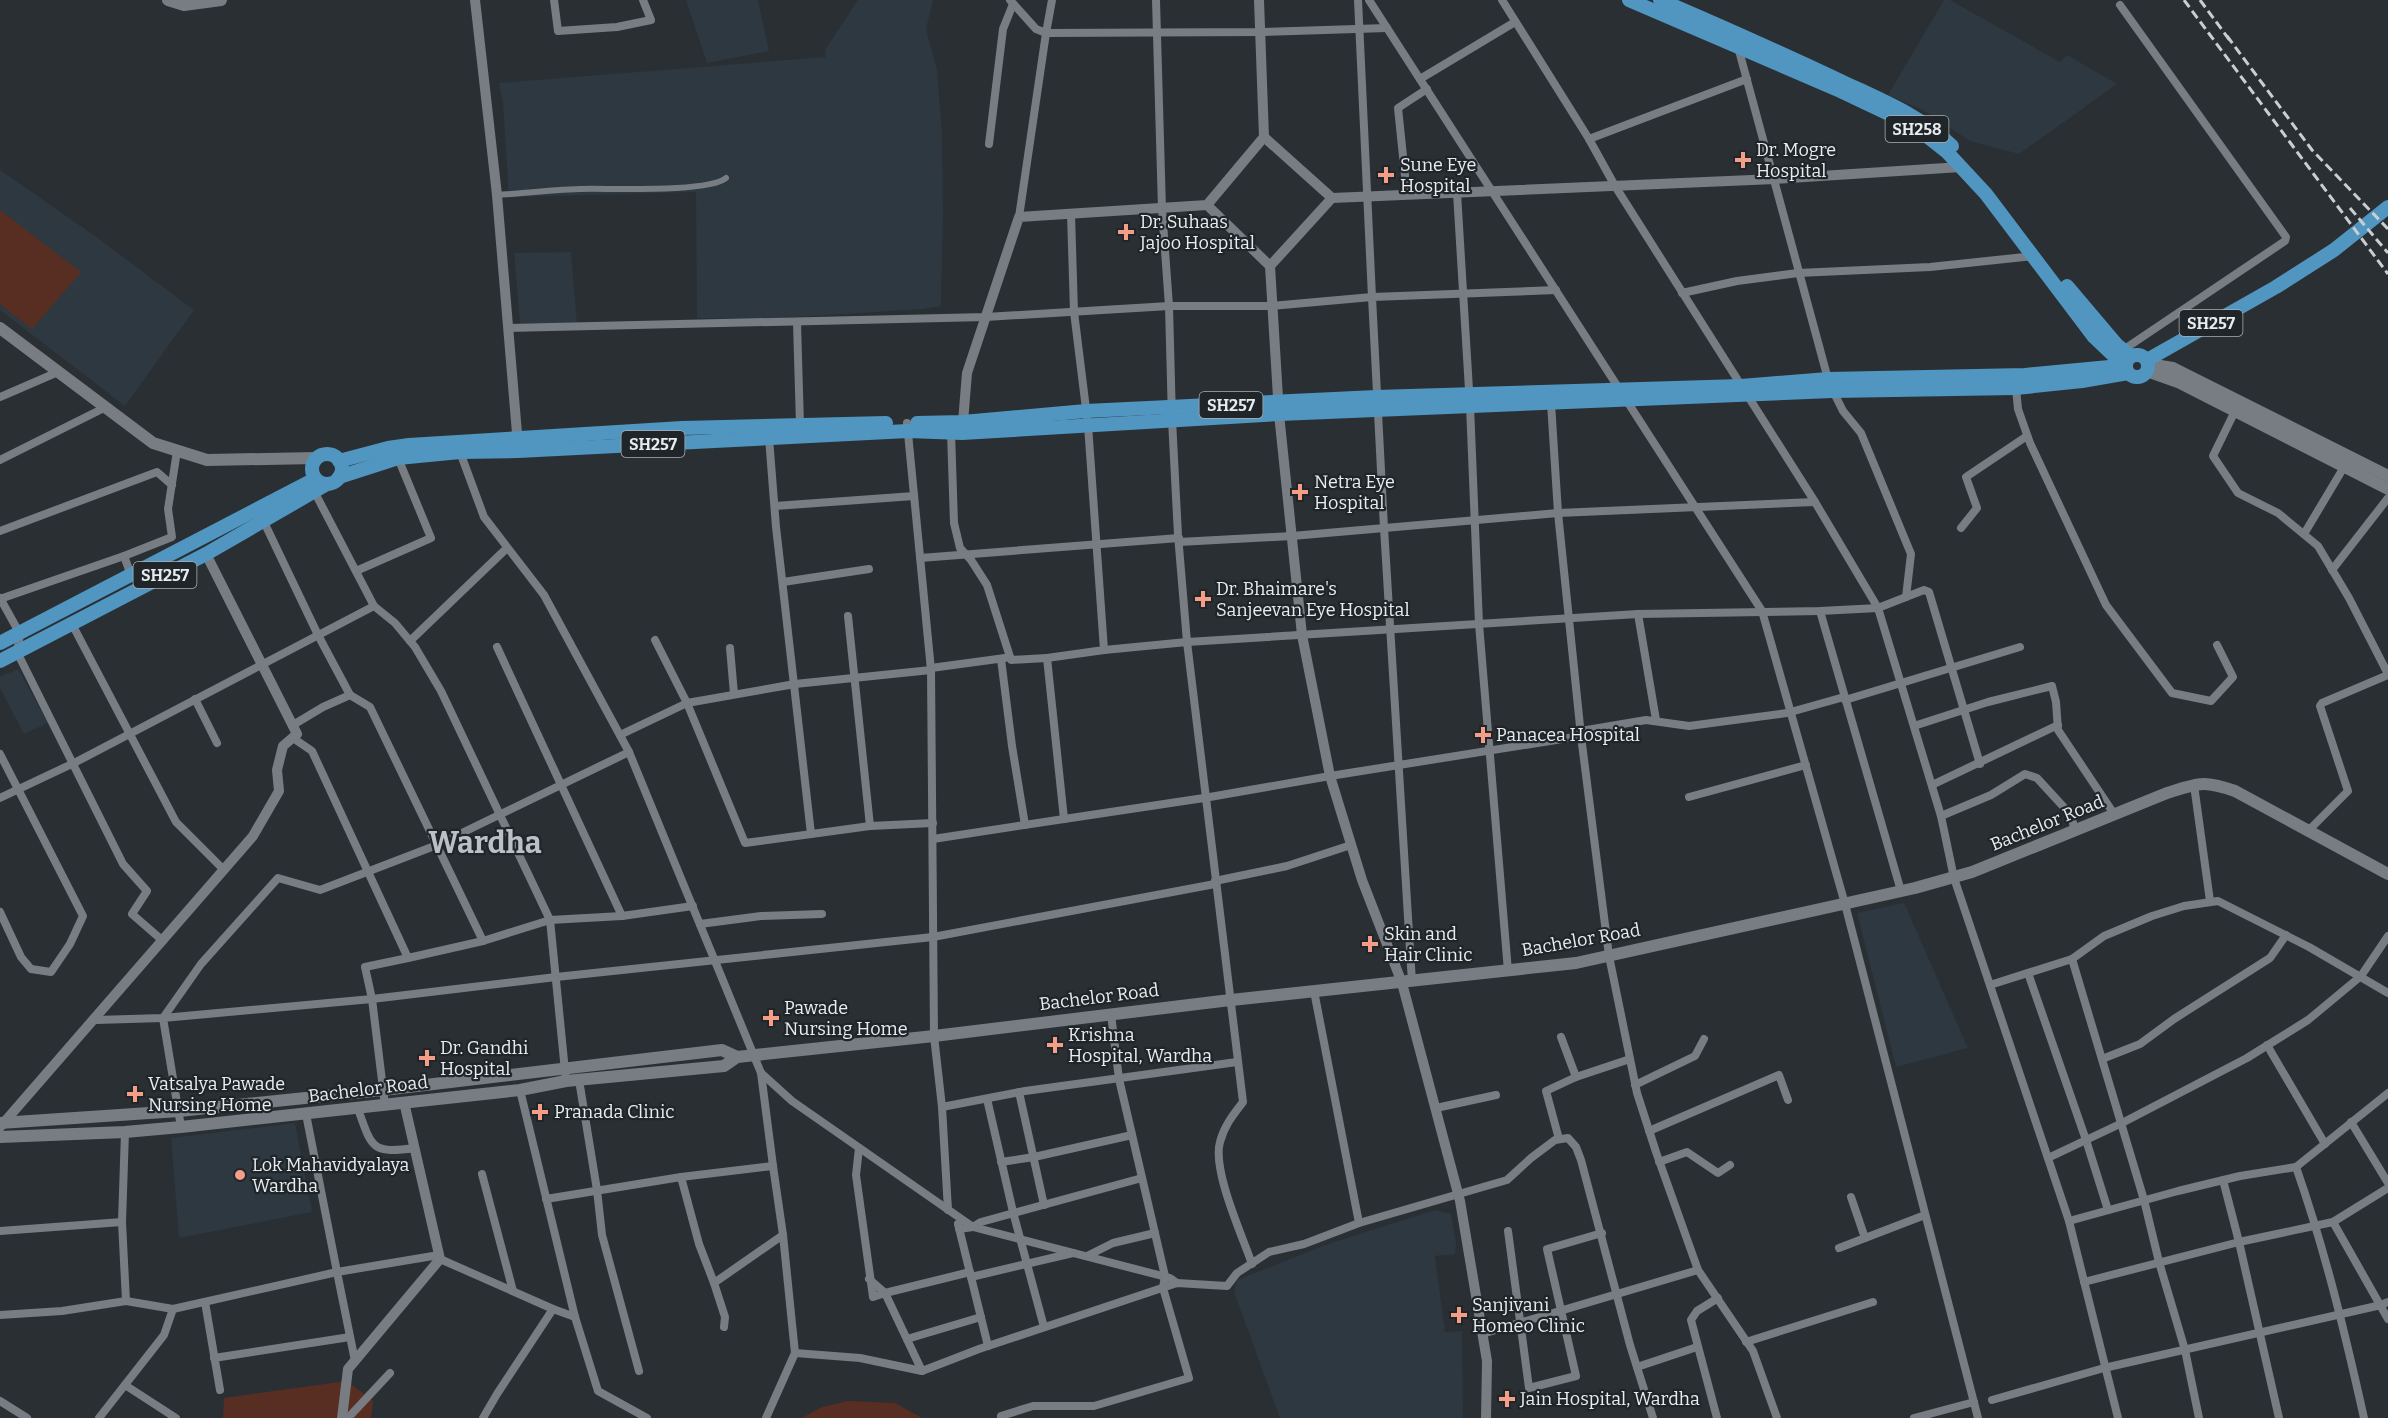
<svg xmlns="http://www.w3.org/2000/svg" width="2388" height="1418" font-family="Bitter,serif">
  <rect width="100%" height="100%" fill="#2a2f33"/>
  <g fill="#2d3840">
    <polygon points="686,0 758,0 769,51 707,63"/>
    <polygon points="858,0 933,0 926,29 937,70 942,131 943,213 941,306 923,309 764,319 697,318 696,192 509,197 503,104 499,83 826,57 825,50"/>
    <polygon points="1944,0 1950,0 2060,62 2067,55 2117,84 2019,154 1970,141 1923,110 1888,95"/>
    <polygon points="0,170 95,236 194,310 125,406 0,310"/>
    <polygon points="571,252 577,323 520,323 514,253"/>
    <polygon points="18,669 48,723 24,734 0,688 0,677"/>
    <polygon points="1904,903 1968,1048 1896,1067 1857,913"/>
    <polygon points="295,1123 312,1212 179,1238 171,1138"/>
    <polygon points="1435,1210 1451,1214 1456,1243 1455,1254 1435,1256 1445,1332 1462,1331 1463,1418 1280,1418 1234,1292 1237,1280 1325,1245"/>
  </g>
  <g fill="#582e22">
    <polygon points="0,210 81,272 32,329 0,304"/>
    <polygon points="347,1381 373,1401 371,1418 223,1418 224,1398"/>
    <polygon points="848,1401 895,1403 922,1418 802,1418 822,1407"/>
  </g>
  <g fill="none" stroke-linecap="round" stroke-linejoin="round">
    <path stroke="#777d82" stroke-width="6" d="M497 195C524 193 552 190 580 189 608 188 708 193 726 178"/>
    <g stroke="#777d82" stroke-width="8">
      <polyline points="554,0 558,31 617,27 651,20 643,0"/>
      <polyline points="1010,0 1036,29 1046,33 1052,0"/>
      <path d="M1156 0 1162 209 1169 306 1172 420 1178 535 1187 642 1243 1102C1233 1115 1224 1126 1220 1142 1212 1170 1242 1235 1252 1264"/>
      <polyline points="1369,0 1762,611 1845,904 1978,1418"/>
      <polyline points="1502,0 1589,139 1615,186 1815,502 1878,608 1941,816 1954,878 2069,1221 2118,1418"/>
      <polyline points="2120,5 2286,237 2285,241 2123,350"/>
      <polyline points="1738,47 1828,379"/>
      <polyline points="1420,79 1515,22"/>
      <polyline points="1589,139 1747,79"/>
      <polyline points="989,144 1003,29 1013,4"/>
      <polyline points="1457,193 1470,406 1479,624 1508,971"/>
      <polyline points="1407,195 1398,108 1427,89"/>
      <polyline points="1071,214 1074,312 1088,425 1104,650 1047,658 1064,819 1204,798 1330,776 1581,736 1558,513 1551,403"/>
      <polyline points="1019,217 1046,33 1261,32 1387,28"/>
      <polyline points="1682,293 1737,281 1798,273 1930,267 2034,256"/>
      <polyline points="797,323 800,425"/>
      <polyline points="508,328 986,317 1169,306 1271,306 1372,297 1358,0"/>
      <polyline points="2016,388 2018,409 2030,443 2106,605 2172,693 2211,701 2233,677 2217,645"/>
      <polyline points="0,397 58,372"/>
      <polyline points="2235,411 2213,456 2238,493 2278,513 2318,546 2349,598 2388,674"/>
      <polyline points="907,423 931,670 934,1036 942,1107 1025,1091 1237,1062"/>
      <polyline points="951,432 954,523 960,548 971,560 987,585 1011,660 1047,658"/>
      <polyline points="769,438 776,527 811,834"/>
      <polyline points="460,452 484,517 544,595 629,752 761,1073 792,1101 973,1227 1170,1278 1177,1283"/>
      <polyline points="0,460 104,408"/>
      <polyline points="775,506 914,496"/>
      <polyline points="264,522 318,635 350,695 323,707 293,725"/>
      <polyline points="1961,528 1977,508 1966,477 2027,436"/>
      <polyline points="0,531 157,472 172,485"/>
      <polyline points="2304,534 2347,462"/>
      <polyline points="1179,542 1292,536 1558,513 1815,502"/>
      <polyline points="124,556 131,575"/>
      <polyline points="920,558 1179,538"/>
      <polyline points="2332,570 2388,498"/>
      <polyline points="356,571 431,538 398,458"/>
      <polyline points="783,582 869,569"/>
      <polyline points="1906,597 1924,590 1929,592 1980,764"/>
      <polyline points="0,598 20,634 17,652 123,864 147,891 132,914 163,941"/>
      <polyline points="0,599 124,556 172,537 168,509 177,451"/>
      <polyline points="374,606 395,623 415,647 441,691 550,920 566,1081"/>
      <polyline points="1820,611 1901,891"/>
      <polyline points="1638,614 1656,720"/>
      <polyline points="848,616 870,826"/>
      <polyline points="72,624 176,822 224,870"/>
      <polyline points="655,640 687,703 745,843 870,826 933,823"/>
      <polyline points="410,641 507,548"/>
      <polyline points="497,647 622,916 693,906"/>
      <polyline points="730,648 734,694"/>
      <polyline points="1104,650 1187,642 1638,614 1820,611 1878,608 1906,597 1911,554 1861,433 1843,411 1833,391"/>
      <polyline points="1001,659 1012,746 1025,825"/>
      <polyline points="931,668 1005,658"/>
      <polyline points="195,699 217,743"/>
      <polyline points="1845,700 2020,647"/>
      <polyline points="1914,726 1988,702 2052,686 2056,702 2058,730 2114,814"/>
      <polyline points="1581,731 1646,720 1689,726 1787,713 1844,697"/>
      <polyline points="620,735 687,703 795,684 931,670"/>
      <polyline points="1581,736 1609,956 1637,1093 1656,1152 1698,1270 1753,1351 1777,1418"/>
      <polyline points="293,738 312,751 408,958 483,941 370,707 350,695"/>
      <polyline points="0,754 83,916 70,944 51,972 31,969 21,957 0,912"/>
      <polyline points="1932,785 2058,725"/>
      <polyline points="2194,785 2210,901"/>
      <polyline points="1689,797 1806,765"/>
      <polyline points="0,798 74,763 374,606 313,489"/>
      <polyline points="1941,816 1991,795 2025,774 2037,778 2071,815 2075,831"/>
      <polyline points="2308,831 2348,791 2320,706 2322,703 2388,675"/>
      <polyline points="933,839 1064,819"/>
      <polyline points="1215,881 1287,866 1351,845"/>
      <polyline points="700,924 761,916 822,914"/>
      <polyline points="483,941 550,920 622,916"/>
      <polyline points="2072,959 2144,1200 2159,1262 2185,1350 2199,1418"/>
      <polyline points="2028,973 2086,1140 2108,1210"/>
      <polyline points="1412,982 1384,528 1372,297 1556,290"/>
      <polyline points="1990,985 2072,959 2104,936 2152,916 2184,906 2218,901 2309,947 2388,993"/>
      <polyline points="96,1020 163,1018 201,964 278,878 320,890 437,845 629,752"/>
      <polyline points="1561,1037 1576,1077"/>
      <polyline points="2267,1045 2325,1144"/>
      <polyline points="2102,1059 2140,1044 2174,1019 2270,958 2286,935"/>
      <polyline points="579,1080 597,1190 602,1235 639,1371"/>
      <polyline points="1635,1085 1695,1056 1704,1039"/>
      <polyline points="520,1090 575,1317 598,1391 647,1418"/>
      <polyline points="1019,1092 1044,1205"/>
      <polyline points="987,1099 1013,1212 1044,1327"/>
      <polyline points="385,1105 372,999 365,967 408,958"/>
      <polyline points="942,1107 948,1210"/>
      <polyline points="1436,1108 1496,1095"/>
      <path d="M358 1109C372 1148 371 1154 415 1148"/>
      <polyline points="2351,1122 2388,1183"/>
      <polyline points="181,1127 163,1018 372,999 556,977 933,937 1215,884"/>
      <polyline points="1649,1131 1779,1075 1788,1100"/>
      <polyline points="1559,1139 1546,1091 1576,1077 1630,1059"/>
      <polyline points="859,1148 856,1175 873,1297 885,1293 922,1371 979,1349 1177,1283 1227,1286 1237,1273 1269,1252 1304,1244 1359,1223 1314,991"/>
      <polyline points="2048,1158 2122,1123 2247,1058 2308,1020 2361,976 2388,936"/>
      <polyline points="1001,1162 1034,1157 1132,1135"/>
      <polyline points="1659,1162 1687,1152 1718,1173 1730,1165"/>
      <path d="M2296 1167C2325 1250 2345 1333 2364 1418"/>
      <polyline points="482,1174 513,1291"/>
      <polyline points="681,1177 699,1244 714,1283 783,1235"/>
      <polyline points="2223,1180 2239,1242 2279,1418"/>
      <polyline points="1851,1197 1865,1238"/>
      <polyline points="546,1199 681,1177 773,1166 761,1073"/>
      <polyline points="2069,1221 2178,1191 2240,1176 2296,1167 2388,1093"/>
      <polyline points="2333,1222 2388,1319"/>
      <polyline points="1359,1223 1507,1180 1531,1158 1555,1140 1568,1138 1576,1147 1581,1160 1630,1345 1653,1418"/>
      <polyline points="958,1224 988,1346"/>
      <polyline points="959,1229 973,1227 981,1222 1142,1178"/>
      <polyline points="0,1231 122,1222"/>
      <polyline points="1508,1231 1529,1388 1576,1376 1547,1249 1602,1233"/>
      <polyline points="1839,1248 1925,1215"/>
      <polyline points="1087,1256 1113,1243 1155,1233"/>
      <polyline points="440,1259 553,1309 497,1394 483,1418"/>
      <polyline points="971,1277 1073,1253"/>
      <polyline points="869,1279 885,1293 970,1272"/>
      <polyline points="2084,1282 2239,1242 2333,1222 2388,1188"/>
      <polyline points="714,1283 725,1317 724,1327"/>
      <polyline points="126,1301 173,1309"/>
      <polyline points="205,1302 220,1390"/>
      <polyline points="553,1309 575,1317"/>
      <polyline points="0,1315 62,1311 126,1301 122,1222 125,1132"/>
      <polyline points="1482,1334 1698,1270"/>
      <polyline points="907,1339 981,1317"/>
      <polyline points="1746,1342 1873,1302"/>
      <polyline points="795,1353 860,1358 922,1371"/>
      <polyline points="214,1358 350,1337"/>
      <polyline points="355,1361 337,1272 439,1255"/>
      <polyline points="1637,1367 1697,1347"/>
      <polyline points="125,1385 176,1418"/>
      <polyline points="1992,1400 2104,1368 2381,1305 2388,1302"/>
      <polyline points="0,1401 27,1418"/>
      <polyline points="99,1418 164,1335 173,1309 337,1272 306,1114"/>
      <polyline points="348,1418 390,1373"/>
      <polyline points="766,1418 795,1353 783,1235 773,1166"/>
      <polyline points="1001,1418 1001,1416 1033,1406 1094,1406 1189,1378 1163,1288 1165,1276 1119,1079 1111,1014"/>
      <polyline points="1717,1418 1691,1320 1697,1311 1718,1298"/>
      <polyline points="1914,1418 1974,1402"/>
    </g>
    <g stroke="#777d82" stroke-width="10">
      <polyline points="475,0 497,195 518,445"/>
      <polyline points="1259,0 1264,137 1332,198"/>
      <polyline points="1207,205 1270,266 1279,414 1302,635 1330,776 1362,880 1402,983 1460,1201 1487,1361 1486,1418"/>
      <polyline points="1270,266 1332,198 1775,179 1961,167"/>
      <polyline points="963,422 967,373 1019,217 1207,205 1264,137"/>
      <polyline points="0,1127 253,836 279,791 277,770 283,746 297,734 206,554"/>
      <polyline points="342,1418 348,1369 440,1259 404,1102"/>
    </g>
    <g stroke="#777d82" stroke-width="12">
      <polyline points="168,0 184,5 221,0"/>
      <polyline points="0,328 153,443 207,460 316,458"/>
      <polyline points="2148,364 2173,368 2388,476"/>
      <polyline points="2147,371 2178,382 2388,489"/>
      <polyline points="0,1123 179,1111 383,1090 722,1050 737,1057"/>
      <path d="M0 1137 125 1132 181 1127 520 1090 566 1081 724 1066 737 1057 934 1036 1222 1001 1576 963 1915 888 1972 872 2167 793C2199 783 2203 780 2235 791L2388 874"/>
    </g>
    <g stroke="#5096c0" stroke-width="14">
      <polyline points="1629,0 1836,89 1914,126 1947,152 1986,194 2094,337 2114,356 2126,362"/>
      <path d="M1660 0C1721 26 1781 53 1841 81 1881 100 1920 115 1952 146"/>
      <polyline points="2067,286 2117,345 2131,356"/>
      <circle cx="2137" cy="366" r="11"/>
      <polyline points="2147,360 2276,287 2334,250 2388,207"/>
      <polyline points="917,423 963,422 1086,411 1376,397 1741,386 1828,379 2025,375 2120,366"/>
      <circle cx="327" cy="469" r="15"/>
      <polyline points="339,461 388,448 409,445 682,428 886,423"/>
      <polyline points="339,477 398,458 460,452 518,451 908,431 962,433 1279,414 1832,391 2016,388 2082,381 2128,373"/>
      <polyline points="0,643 315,479"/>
      <polyline points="0,661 206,554 327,484"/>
    </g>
    <g stroke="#caced1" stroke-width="3" stroke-dasharray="9 4.5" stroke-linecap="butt">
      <polyline points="2184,0 2388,274"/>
      <polyline points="2200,0 2231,42"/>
      <polyline points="2227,36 2312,150 2388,229"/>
      <polyline points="2350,208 2388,253"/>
    </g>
  </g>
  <g fill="#f49e87" stroke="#202529" stroke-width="2">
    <path d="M1740 151h6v6h6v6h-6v6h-6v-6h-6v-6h6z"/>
    <path d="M1383 166h6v6h6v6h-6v6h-6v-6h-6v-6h6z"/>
    <path d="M1123 223h6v6h6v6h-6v6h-6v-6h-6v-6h6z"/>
    <path d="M1297 483h6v6h6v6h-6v6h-6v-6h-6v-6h6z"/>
    <path d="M1200 590h6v6h6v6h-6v6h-6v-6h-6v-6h6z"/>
    <path d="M1480 726h6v6h6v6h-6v6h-6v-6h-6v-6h6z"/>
    <path d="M1367 935h6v6h6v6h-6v6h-6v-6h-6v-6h6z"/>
    <path d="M768 1009h6v6h6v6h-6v6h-6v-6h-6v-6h6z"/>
    <path d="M1052 1036h6v6h6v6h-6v6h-6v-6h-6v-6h6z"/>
    <path d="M424 1049h6v6h6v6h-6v6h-6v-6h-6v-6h6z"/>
    <path d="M132 1085h6v6h6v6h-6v6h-6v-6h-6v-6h6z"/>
    <path d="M537 1103h6v6h6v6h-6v6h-6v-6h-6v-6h6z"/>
    <circle cx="240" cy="1175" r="6"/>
    <path d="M1456 1306h6v6h6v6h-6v6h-6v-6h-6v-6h6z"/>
    <path d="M1504 1390h6v6h6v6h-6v6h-6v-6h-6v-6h6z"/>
  </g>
  <g text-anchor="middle" stroke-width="4.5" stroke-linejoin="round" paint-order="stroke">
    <g fill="#202529" stroke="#acb0b3" stroke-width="1.5">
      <rect x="1885.5" y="116" width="63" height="26" rx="4.5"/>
      <rect x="2179.5" y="310" width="63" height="26" rx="4.5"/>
      <rect x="1199.5" y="392" width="63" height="26" rx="4.5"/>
      <rect x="621.5" y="431" width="63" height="26" rx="4.5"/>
      <rect x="133.5" y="562" width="63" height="26" rx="4.5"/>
    </g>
    <g font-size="16" font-weight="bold" fill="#e8ecee">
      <text x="1917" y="135">SH258</text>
      <text x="2211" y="329">SH257</text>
      <text x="1231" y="411">SH257</text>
      <text x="653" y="450">SH257</text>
      <text x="165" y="581">SH257</text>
    </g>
    <g font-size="18" fill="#e8ecee" stroke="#202529" text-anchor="start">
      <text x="1756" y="156">Dr. Mogre<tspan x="1756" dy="21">Hospital</tspan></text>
      <text x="1400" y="171">Sune Eye<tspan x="1400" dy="21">Hospital</tspan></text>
      <text x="1140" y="228">Dr. Suhaas<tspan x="1140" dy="21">Jajoo Hospital</tspan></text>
      <text x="1314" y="488">Netra Eye<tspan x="1314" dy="21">Hospital</tspan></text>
      <text x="1216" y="595">Dr. Bhaimare's<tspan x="1216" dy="21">Sanjeevan Eye Hospital</tspan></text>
      <text x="1496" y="741">Panacea Hospital</text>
      <text x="1384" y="940">Skin and<tspan x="1384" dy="21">Hair Clinic</tspan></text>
      <text x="784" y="1014">Pawade<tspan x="784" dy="21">Nursing Home</tspan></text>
      <text x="1068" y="1041">Krishna<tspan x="1068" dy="21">Hospital, Wardha</tspan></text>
      <text x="440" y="1054">Dr. Gandhi<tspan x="440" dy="21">Hospital</tspan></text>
      <text x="148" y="1090">Vatsalya Pawade<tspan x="148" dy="21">Nursing Home</tspan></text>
      <text x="554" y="1118">Pranada Clinic</text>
      <text x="252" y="1171">Lok Mahavidyalaya<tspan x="252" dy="21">Wardha</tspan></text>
      <text x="1472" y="1311">Sanjivani<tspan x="1472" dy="21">Homeo Clinic</tspan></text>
      <text x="1520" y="1405">Jain Hospital, Wardha</text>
    </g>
    <g font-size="18" fill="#e8ecee" stroke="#202529">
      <text transform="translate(2047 823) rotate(-22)" y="6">Bachelor Road</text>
      <text transform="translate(1581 940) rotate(-10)" y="6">Bachelor Road</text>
      <text transform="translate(1099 997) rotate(-7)" y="6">Bachelor Road</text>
      <text transform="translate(368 1089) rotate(-7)" y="6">Bachelor Road</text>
    </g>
    <g font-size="30" font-weight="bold" fill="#bac0c5" stroke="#202529">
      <text x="485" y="853">Wardha</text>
    </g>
  </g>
</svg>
